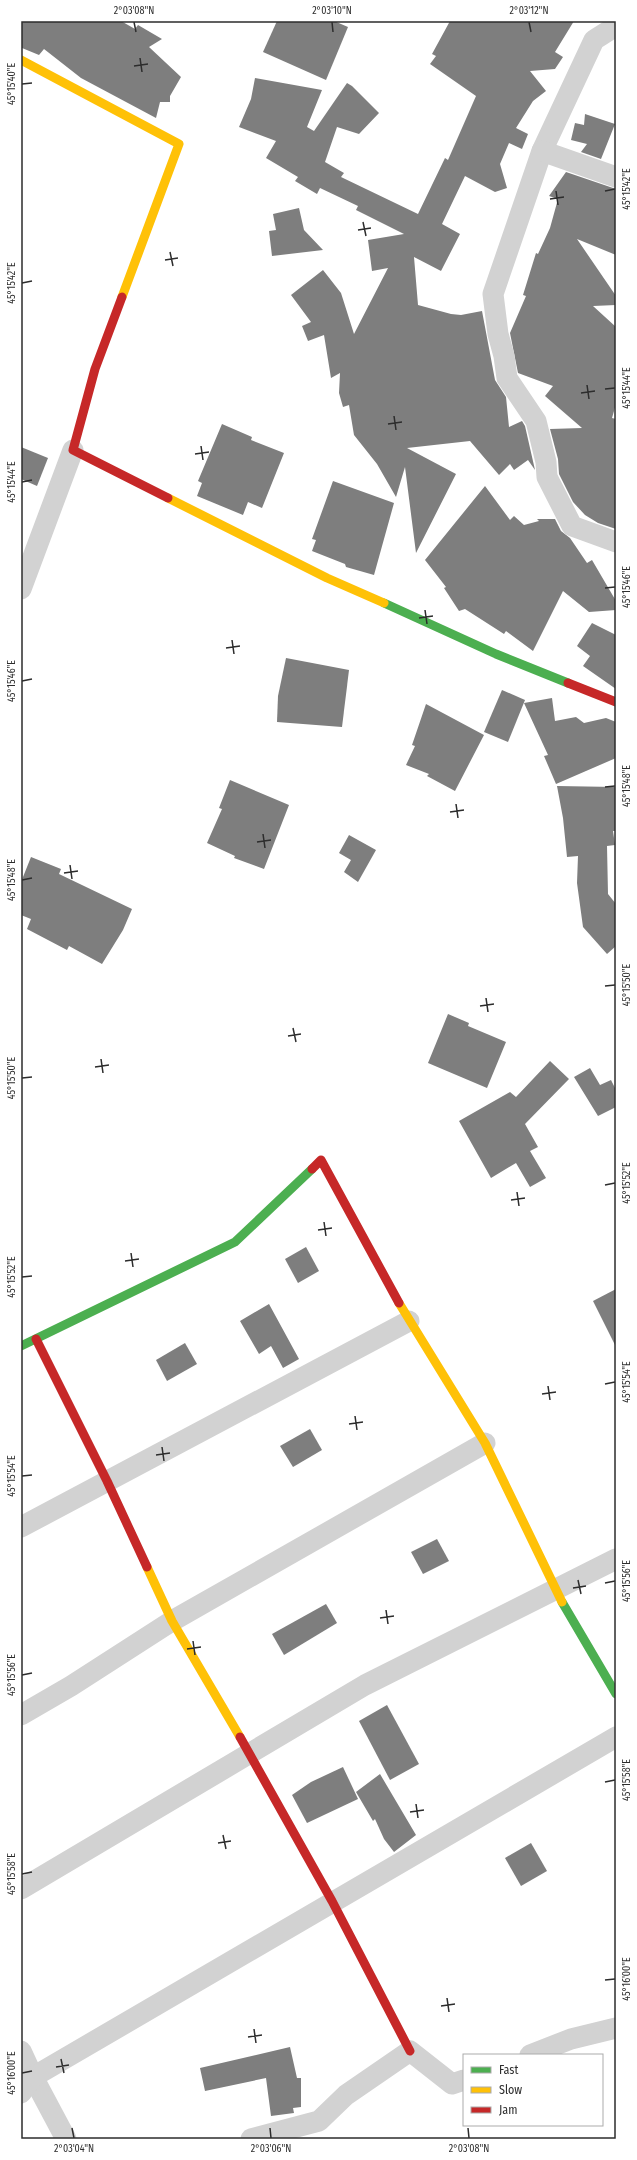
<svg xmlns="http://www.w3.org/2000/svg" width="637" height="2160" font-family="'Fira Sans Condensed',sans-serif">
  <rect width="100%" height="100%" fill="#fff"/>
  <g fill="#7e7e7e">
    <polygon points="21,21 121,21 135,29 138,25 162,39 149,47 181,77 170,96 170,102 160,102 156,118 81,78 44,49 39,55 22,48"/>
    <polygon points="277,21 334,21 348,27 326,80 263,52"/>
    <polygon points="450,21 574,21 555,52 563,57 555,69 530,71 546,91 533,101 516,128 528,134 522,149 509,143 500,164 507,188 495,192 465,176 442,224 460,234 441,271 414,257 418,305 451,314 461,315 482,311 495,380 506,397 509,427 522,421 525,426 535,470 528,460 514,470 510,464 499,475 470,441 407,448 456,474 416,553 405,467 396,497 377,464 354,435 349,405 343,407 339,393 340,373 331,378 324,335 308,341 302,326 311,322 291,295 323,270 341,293 354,334 388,268 372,271 368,240 404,234 356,210 358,206 320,188 317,194 295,181 298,177 266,158 276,141 239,127 251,99 255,78 322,90 307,127 314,131 347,83 352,86 379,113 359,134 337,127 325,162 344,173 341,177 418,214 445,158 448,160 476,96 430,64 436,56 432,54"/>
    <polygon points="585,114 615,124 601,159 581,152 587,144 571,140 575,123 584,125"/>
    <polygon points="566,172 616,189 616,255 577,239 616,296 616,305 593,306 616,327 616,404 612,418 616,419 616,529 598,523 585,515 573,502 559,474 558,459 550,429 582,428 545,396 553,386 518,373 510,333 526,296 523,295 536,253 538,254 550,228 558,199 549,196"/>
    <polygon points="299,208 304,230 323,250 272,256 269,231 276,230 273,214"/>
    <polygon points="222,424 252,437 251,440 284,453 262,508 248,502 243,515 197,496 202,483 198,481"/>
    <polygon points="21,447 48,458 37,486 21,479"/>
    <polygon points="333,481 394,503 374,575 346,567 345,564 312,551 316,540 312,539"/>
    <polygon points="485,486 510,520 514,516 524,525 539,521 537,519 555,519 561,531 570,538 587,563 592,560 616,601 616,610 589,612 563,591 533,651 506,631 504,634 465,609 459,611 444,588 446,587 425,560"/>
    <polygon points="592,623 616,635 616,689 583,666 590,656 577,646"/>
    <polygon points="286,658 349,670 342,727 277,722 278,696"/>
    <polygon points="502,690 525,700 508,742 484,732"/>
    <polygon points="552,698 555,721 576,717 584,723 606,718 616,722 616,758 556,784 544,756 548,755 524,703"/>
    <polygon points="426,704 484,735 455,791 427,776 429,774 406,765 415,746 412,745"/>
    <polygon points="230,780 289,805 264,869 234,858 235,856 207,843 222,809 219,808"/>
    <polygon points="557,786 616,787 616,831 613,831 615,845 607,846 608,894 616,904 616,946 607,954 583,927 577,883 578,856 567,857 563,818"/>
    <polygon points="349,835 376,850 358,882 344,872 351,860 339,853"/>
    <polygon points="31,857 61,869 59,874 132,909 123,930 102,964 69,946 67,950 27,929 31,919 21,915 21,882"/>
    <polygon points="448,1014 469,1023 468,1026 506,1042 487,1088 428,1063"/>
    <polygon points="550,1061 569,1079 525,1124 538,1147 530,1151 546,1178 530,1187 516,1163 491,1178 459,1121 510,1092 516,1097"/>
    <polygon points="590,1068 600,1085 611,1080 616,1090 616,1107 598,1116 574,1077"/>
    <polygon points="306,1247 319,1271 298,1283 285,1259"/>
    <polygon points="616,1289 616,1347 593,1301"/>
    <polygon points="269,1304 299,1359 283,1368 271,1346 259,1354 240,1321"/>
    <polygon points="185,1343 197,1364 167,1381 156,1360"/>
    <polygon points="310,1429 322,1450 293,1467 280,1446"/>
    <polygon points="437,1539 449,1561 423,1574 411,1552"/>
    <polygon points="326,1604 337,1623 284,1655 272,1634"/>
    <polygon points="387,1705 419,1764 390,1780 359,1721"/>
    <polygon points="343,1767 358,1799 307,1823 292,1795 311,1782"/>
    <polygon points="380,1774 416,1835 394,1852 384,1839 375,1819 373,1821 356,1792"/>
    <polygon points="531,1843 547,1871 521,1886 505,1858"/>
    <polygon points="290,2047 297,2078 301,2078 301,2107 293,2108 294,2113 271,2116 266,2078 205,2091 200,2068"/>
  </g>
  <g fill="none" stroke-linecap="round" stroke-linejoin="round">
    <g stroke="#d2d2d2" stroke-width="21">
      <polyline points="616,26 594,40 542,151 493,294 498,334 504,356 507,378 536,421 546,462 547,477 572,526 616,542"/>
      <polyline points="542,151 616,177"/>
      <polyline points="21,589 73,450"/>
      <polyline points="21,1527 409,1321"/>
      <polyline points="21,1715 71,1686 172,1621 485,1443"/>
      <polyline points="21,1889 365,1685 616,1559"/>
      <polyline points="21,2051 33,2077 66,2139"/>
      <polyline points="530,2055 571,2039 616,2028"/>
      <polyline points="21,2093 33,2077 616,1737"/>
      <polyline points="251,2139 319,2121 346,2095 410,2051 452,2084 464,2080"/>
    </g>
    <g stroke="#4caf50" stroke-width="9">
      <polyline points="384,603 496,654 568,683"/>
      <polyline points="21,1346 235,1242 312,1169"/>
      <polyline points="562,1602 616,1694"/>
    </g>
    <g stroke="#ffc107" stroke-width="9">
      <polyline points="21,60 179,144 122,297"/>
      <polyline points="168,498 327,578 384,603"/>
      <polyline points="399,1303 485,1443 562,1602"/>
      <polyline points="147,1567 172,1621 240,1737"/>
    </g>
    <g stroke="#c62828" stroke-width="9">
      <polyline points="122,297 95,369 73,450 168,498"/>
      <polyline points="568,683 616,702"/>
      <polyline points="312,1169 321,1160 399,1303"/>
      <polyline points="36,1339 107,1481 147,1567"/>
      <polyline points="240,1737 332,1901 410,2051"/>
    </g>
  </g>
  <path fill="none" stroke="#2d2d2d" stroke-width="1.5" d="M134 22 136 32M332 22 333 32M529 22 531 32M140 58 142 72M134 66 148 64M22 84 32 83M556 191 558 205M605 191 615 189M550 199 564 197M363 222 366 236M358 230 371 228M170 252 173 266M165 260 178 258M22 283 32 281M587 385 589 399M605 389 615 388M581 393 595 391M394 416 396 430M388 424 402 422M201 446 203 460M195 454 209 452M22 482 32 480M605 588 615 587M425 610 427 624M419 618 433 616M232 640 234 654M226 648 240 646M22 681 32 679M605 787 615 786M456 804 458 818M450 812 464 810M263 834 265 848M257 842 271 840M70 865 72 879M64 873 78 871M22 880 32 878M605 986 615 985M486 998 488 1012M480 1006 494 1004M293 1028 296 1042M288 1036 301 1034M101 1059 103 1073M95 1067 109 1065M22 1078 32 1077M605 1185 615 1183M517 1192 519 1206M511 1200 525 1198M324 1222 326 1236M318 1230 332 1228M131 1253 133 1267M125 1261 139 1259M22 1277 32 1276M605 1384 615 1382M548 1386 550 1400M542 1394 556 1392M355 1416 357 1430M349 1424 363 1422M162 1447 164 1461M156 1455 170 1453M22 1476 32 1475M578 1580 581 1594M605 1583 615 1581M573 1588 586 1586M386 1610 388 1624M380 1618 394 1616M193 1641 195 1655M187 1649 201 1647M22 1675 32 1673M605 1782 615 1780M416 1804 418 1818M410 1812 424 1810M223 1835 226 1849M218 1843 231 1841M22 1874 32 1872M605 1980 615 1979M447 1998 449 2012M441 2006 455 2004M254 2029 256 2043M248 2037 262 2035M61 2059 64 2073M56 2067 69 2065M22 2073 32 2071M72 2128 74 2138M270 2128 271 2138M468 2128 469 2138"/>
  <rect width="637" height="2160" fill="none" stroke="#ffffff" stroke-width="44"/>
  <rect x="463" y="2054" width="140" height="72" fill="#ffffff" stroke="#ababab"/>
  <rect x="471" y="2067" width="20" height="6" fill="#4caf50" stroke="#ababab"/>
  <text x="499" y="2074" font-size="12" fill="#2d2d2d">Fast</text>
  <rect x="471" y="2087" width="20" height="6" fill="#ffc107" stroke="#ababab"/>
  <text x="499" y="2094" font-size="12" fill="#2d2d2d">Slow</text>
  <rect x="471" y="2107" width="20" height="6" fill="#c62828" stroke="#ababab"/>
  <text x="499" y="2114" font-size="12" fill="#2d2d2d">Jam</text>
  <rect x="22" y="22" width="593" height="2116" fill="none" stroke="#2d2d2d" stroke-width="1.5"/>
  <g font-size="10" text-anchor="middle" fill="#2d2d2d">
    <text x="134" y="14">2°03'08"N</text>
    <text x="332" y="14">2°03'10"N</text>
    <text x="529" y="14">2°03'12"N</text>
    <text transform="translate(11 84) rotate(-90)" y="4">45°15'40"E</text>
    <text transform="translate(626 189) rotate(-90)" y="4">45°15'42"E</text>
    <text transform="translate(11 283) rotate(-90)" y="4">45°15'42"E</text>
    <text transform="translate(626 388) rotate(-90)" y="4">45°15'44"E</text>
    <text transform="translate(11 482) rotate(-90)" y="4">45°15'44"E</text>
    <text transform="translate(626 587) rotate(-90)" y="4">45°15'46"E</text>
    <text transform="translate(11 681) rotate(-90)" y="4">45°15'46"E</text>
    <text transform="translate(626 786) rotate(-90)" y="4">45°15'48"E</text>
    <text transform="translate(11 880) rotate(-90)" y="4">45°15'48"E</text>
    <text transform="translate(626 985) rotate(-90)" y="4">45°15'50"E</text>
    <text transform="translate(11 1078) rotate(-90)" y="4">45°15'50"E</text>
    <text transform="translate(626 1183) rotate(-90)" y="4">45°15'52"E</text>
    <text transform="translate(11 1277) rotate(-90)" y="4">45°15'52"E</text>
    <text transform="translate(626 1382) rotate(-90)" y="4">45°15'54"E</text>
    <text transform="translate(11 1476) rotate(-90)" y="4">45°15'54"E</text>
    <text transform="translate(626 1581) rotate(-90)" y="4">45°15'56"E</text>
    <text transform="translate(11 1675) rotate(-90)" y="4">45°15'56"E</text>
    <text transform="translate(626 1780) rotate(-90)" y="4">45°15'58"E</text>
    <text transform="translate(11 1874) rotate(-90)" y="4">45°15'58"E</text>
    <text transform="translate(626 1979) rotate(-90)" y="4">45°16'00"E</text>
    <text transform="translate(11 2073) rotate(-90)" y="4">45°16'00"E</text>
    <text x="74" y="2152">2°03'04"N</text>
    <text x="271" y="2152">2°03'06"N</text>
    <text x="469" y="2152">2°03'08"N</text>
  </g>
</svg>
